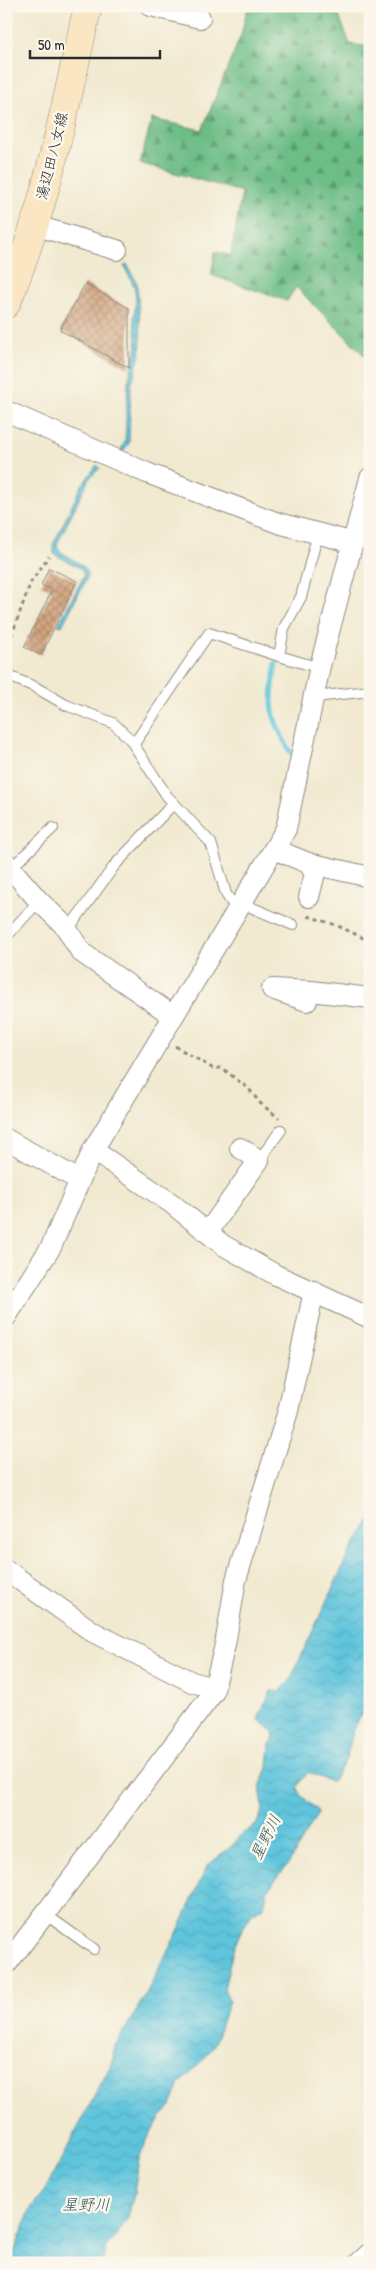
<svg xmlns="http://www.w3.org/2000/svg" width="376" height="2269" font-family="'Patrick Hand','Klee One',sans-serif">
  <defs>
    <pattern id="forest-firs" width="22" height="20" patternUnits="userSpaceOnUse" patternTransform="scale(1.25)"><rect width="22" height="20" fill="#6dbd87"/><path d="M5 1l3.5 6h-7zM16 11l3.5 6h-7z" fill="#5a9a6f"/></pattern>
    <pattern id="water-waves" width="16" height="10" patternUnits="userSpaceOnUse" patternTransform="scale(1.25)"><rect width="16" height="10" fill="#5fc5dc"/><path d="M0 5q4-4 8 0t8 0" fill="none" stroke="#53a9bd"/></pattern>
    <pattern id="building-cross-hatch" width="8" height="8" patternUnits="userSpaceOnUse" patternTransform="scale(1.25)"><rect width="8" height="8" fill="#d3a580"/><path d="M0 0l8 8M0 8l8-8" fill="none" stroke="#ab8769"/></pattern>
  </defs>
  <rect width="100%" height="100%" fill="#fbf7ec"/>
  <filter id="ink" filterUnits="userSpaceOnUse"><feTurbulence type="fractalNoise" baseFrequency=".02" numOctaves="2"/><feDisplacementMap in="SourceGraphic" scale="10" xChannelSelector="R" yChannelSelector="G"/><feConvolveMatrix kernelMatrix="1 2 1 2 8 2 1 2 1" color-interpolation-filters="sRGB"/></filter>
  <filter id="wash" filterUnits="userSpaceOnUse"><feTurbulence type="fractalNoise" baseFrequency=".0096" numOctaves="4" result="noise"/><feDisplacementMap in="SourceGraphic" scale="20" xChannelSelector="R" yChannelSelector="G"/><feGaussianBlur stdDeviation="1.12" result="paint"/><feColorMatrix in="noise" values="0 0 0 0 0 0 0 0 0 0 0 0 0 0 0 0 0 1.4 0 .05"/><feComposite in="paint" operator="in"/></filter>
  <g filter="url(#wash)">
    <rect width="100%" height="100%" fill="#f1e9d0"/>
    <polygon fill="url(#forest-firs)" stroke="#4c7459" points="248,6 335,6 350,44 370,47 370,361 296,287 287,301 211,275 215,252 231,255 242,192 140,163 152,119 202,130 241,35"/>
    <g fill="url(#water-waves)" stroke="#457884">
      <polygon points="127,264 137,283 141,342 140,355 131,385 129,443 122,453 120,451 125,442 128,382 137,346 134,319 136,296 134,286 124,266"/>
      <polygon points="97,465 100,468 89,479 57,544 58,550 84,567 88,576 62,626 58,625 84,576 82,569 54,554 53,545 82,485"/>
      <path d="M370 1520V1696L354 1729 346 1759 333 1781H329L308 1772 297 1787C299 1799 313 1802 318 1813L291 1860 267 1891 264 1907 252 1914 240 1933 233 1950 224 1989 229 2001 215 2043 204 2059 180 2084 171 2106 160 2118 146 2142 139 2159 134 2194 128 2217 116 2237 107 2247 102 2263H10L31 2208 45 2190 113 2061 114 2048 146 1994 179 1929 207 1866 232 1846 242 1834 256 1825 259 1819 263 1808 260 1786 268 1768 270 1744 274 1738 273 1731 258 1719 271 1691H280L289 1682 348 1555Z"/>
    </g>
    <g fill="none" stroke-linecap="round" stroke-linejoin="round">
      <path stroke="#5fc5dc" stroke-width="5" d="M276 663C270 707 268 713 291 753"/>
    </g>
    <g id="blocks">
      <g fill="url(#building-cross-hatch)">
        <polygon points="85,284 129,308 129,368 60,330"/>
        <polygon points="49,568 77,581 41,655 24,647 52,590 41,585"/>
      </g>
    </g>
  </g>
  <g filter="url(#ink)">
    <use href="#blocks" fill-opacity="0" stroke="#8e8a7e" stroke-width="1"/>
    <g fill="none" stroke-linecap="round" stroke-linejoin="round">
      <defs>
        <g id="lane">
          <polyline points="318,533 301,597 284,628 279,656 320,668"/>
          <polyline points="6,675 35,687 66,705 113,723 130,739 167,796 211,843 226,894 236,909"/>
          <polyline points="314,697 370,691"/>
          <polyline points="134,744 209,633 279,656"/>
          <polyline points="11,868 53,828"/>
          <polyline points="241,903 293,925"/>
          <polyline points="67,931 115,865 174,803"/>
          <polyline points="6,937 39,901"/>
          <polyline points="259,1160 281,1130"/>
          <polyline points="45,1914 94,1949"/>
        </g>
        <g id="street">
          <polyline points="151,6 200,18"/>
          <polyline points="34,225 117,250"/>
          <polyline points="6,411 147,473 278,523 354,543"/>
          <polyline points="274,849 308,863 315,873 309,897"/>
          <polyline points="6,863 39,901 65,926 81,952 173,1016"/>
          <polyline points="308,863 370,877"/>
          <polyline points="307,1001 272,989 311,991 370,998"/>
          <polyline points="6,1139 79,1180"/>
          <polyline points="93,1150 171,1203 223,1245 276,1275 370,1318"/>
          <polyline points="208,1232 259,1160 240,1148"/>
          <polyline points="6,1317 51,1247 93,1150 286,829 320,666 370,478"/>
          <polyline points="6,1570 93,1632 192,1682 214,1688"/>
          <polyline points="6,1965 213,1693 225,1645 236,1580 288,1411 314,1291"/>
          <polyline points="359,2263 370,2253"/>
        </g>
        <path id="secondary" d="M6 304C46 209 65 106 88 6"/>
      </defs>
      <use href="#lane" stroke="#8e8a7e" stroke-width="12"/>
      <use href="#street" stroke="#8e8a7e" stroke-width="22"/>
      <use href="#secondary" stroke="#8e8a7e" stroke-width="29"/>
      <g stroke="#8e8a7e" stroke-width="3" stroke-dasharray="4 4" stroke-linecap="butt">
        <polyline points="6,642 12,634 31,582 49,556"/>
        <polyline points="308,916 336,925 370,941"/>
        <polyline points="175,1046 212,1068 222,1068 249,1089 260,1103 279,1118"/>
      </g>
      <use href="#lane" stroke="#fff" stroke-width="10"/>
      <use href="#street" stroke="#fff" stroke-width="20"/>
      <use href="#secondary" stroke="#fbe6c4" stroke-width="28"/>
    </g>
  </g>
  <g text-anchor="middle" stroke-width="5" stroke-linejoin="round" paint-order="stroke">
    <g font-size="15" fill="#2b2b2b" stroke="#fbf7ec">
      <text transform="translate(52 156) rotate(-76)" y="5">湯辺田八女線</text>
    </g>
    <g font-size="16" font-style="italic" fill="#3b5960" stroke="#fbf7ec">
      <text transform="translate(265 1837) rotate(-64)" y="6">星野川</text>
      <text x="86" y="2210">星野川</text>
    </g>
  </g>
  <rect width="376" height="2269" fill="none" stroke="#fbf7ec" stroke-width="25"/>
  <path d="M30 50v8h130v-8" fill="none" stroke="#2b2b2b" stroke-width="2.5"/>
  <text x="38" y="50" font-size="15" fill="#2b2b2b" stroke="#fbf7ec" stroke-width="4" paint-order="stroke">50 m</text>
</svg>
